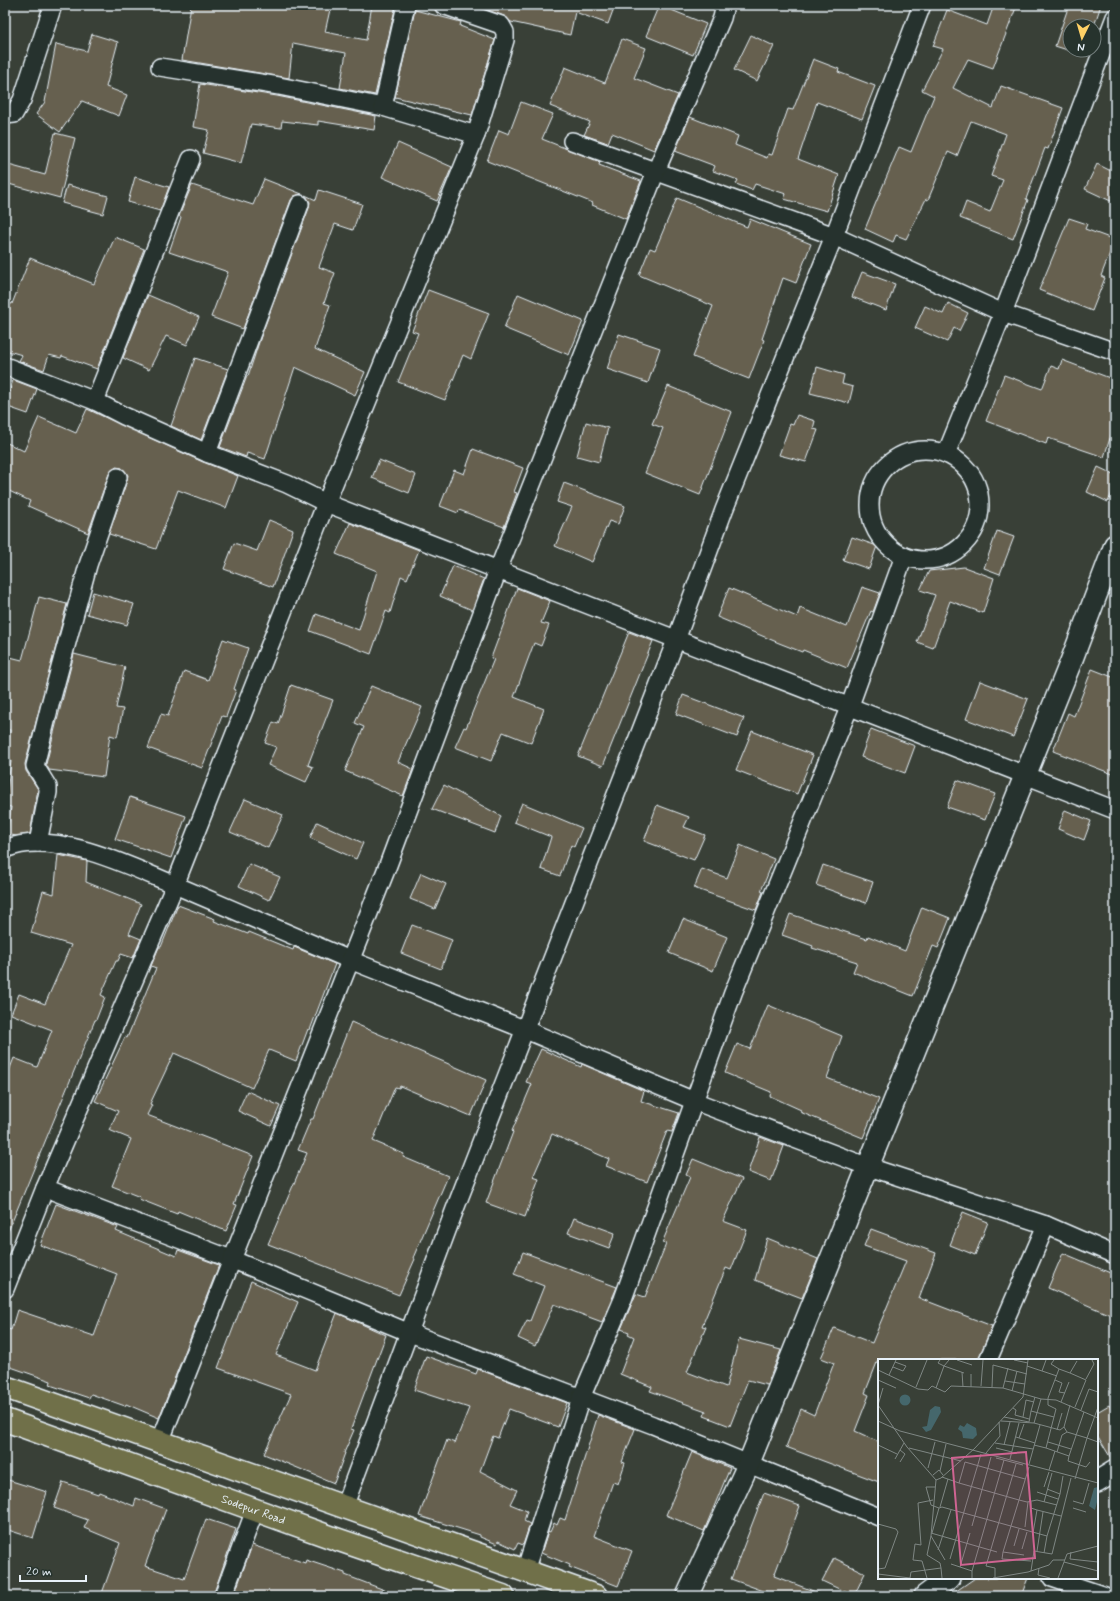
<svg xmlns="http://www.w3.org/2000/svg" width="1120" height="1601" font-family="Mynerve,sans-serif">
  <rect width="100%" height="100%" fill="#394037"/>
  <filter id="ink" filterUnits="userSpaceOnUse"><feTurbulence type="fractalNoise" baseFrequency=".025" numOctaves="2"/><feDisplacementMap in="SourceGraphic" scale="8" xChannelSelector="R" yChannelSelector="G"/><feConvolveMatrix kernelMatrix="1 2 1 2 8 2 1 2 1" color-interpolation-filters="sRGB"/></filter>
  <g filter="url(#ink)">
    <g fill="#66604f" stroke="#e8f1f8">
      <polygon points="191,5 331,5 325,32 366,40 372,5 396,5 375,95 340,88 346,53 293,43 289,78 182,60"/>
      <polygon points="474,5 615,5 608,24 575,12 570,35 511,22 504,16"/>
      <polygon points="659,5 706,24 693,55 646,36"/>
      <polygon points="994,5 1017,5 993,68 968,59 953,88 993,108 1001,86 1063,108 1048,149 1045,148 1026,199 1028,200 1013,239 960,218 966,202 990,212 1003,180 991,176 1006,134 971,121 957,156 948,152 928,200 926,199 906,239 896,235 893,242 865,229 899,147 911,152 934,96 922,90 943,49 933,46 947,10 987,25"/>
      <polygon points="1069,5 1101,5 1094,26 1070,26 1070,50 1085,50 1083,55 1055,46"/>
      <polygon points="415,10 461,22 460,26 495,40 472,115 395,97"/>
      <polygon points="92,34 118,42 106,87 127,95 119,116 82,101 60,132 36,114 45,102 56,44 87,51"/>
      <polygon points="751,35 774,46 757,81 734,70"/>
      <polygon points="622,39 646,48 634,78 678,95 654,150 612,133 608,143 584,135 590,122 550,106 565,67 605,83"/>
      <polygon points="813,59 839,69 838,72 875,86 862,119 817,102 798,159 839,175 827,211 784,199 786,194 755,184 752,190 736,184 738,180 713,171 715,166 675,151 690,117 738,136 735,145 767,158 768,154 772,155 788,109 793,110"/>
      <polygon points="200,84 277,96 376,116 374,130 318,121 318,125 282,121 281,128 251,124 241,163 203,153 209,130 193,127"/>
      <polygon points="521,102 553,114 542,139 600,162 599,165 641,181 626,219 592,205 593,203 487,161 499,130 509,134"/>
      <polygon points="55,133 75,138 60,198 5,183 5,164 45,175"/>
      <polygon points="398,143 452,167 437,201 382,177"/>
      <polygon points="1097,164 1115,173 1115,203 1085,189"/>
      <polygon points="135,177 169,187 160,211 128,202"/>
      <polygon points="264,179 302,194 294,196 291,200 243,329 211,317 228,272 169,252 181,217 179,216 192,185 253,205"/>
      <polygon points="67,185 108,196 103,214 62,203"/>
      <polygon points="319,190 362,204 353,230 335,224 319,267 335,273 324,303 330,305 315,349 365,372 355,395 295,367 265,459 247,453 246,457 220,447 247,376 248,376 261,336 309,208 310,202 305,195 316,200"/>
      <polygon points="677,198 747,227 750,219 811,244 796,283 783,278 762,339 764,340 749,379 693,357 713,306 639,275 650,248 655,250"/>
      <polygon points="1069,218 1087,224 1085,229 1115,240 1101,276 1105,278 1092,311 1039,290"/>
      <polygon points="115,237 144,249 97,369 62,356 61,358 49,355 44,370 19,361 22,355 5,350 5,302 12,304 30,258 94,284"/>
      <polygon points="862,272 895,284 886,310 852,297"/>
      <polygon points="428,290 489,313 471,359 463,355 445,400 398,382 418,333 412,331"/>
      <polygon points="518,294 583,321 569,355 504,328"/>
      <polygon points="148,295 199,317 187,345 166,336 149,370 123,358"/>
      <polygon points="948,303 968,313 959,331 954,328 947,342 915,328 925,306 943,314"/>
      <polygon points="619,334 660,348 648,383 607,369"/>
      <polygon points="195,358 228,369 201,440 171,426"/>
      <polygon points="1062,360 1115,380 1115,423 1104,457 1048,438 1046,444 986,421 1004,375 1042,389 1051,366 1059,369"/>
      <polygon points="817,367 844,375 842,384 853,387 849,403 810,393"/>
      <polygon points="13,380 37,389 28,414 5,406"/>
      <polygon points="668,386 732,412 700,495 645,473 663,428 652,424"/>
      <polygon points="87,409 203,462 238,476 226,508 178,490 156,549 109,534 127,480 128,475 122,468 116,467 109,474 88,533 28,506 30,501 5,489 5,442 24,451 39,417 76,433"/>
      <polygon points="797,415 815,421 813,429 818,430 806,462 779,455 790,424 793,425"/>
      <polygon points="586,422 608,428 599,462 577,456"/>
      <polygon points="473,449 523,468 514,492 517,493 504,527 459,510 458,513 440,506 454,470 464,474"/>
      <polygon points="379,460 416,475 409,493 372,478"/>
      <polygon points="1098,467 1115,475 1115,486 1108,502 1087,492"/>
      <polygon points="564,483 625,506 618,524 609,521 592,562 555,546 572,507 557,502"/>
      <polygon points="269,520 293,530 273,587 224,569 234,543 257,551"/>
      <polygon points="350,523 419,550 407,579 401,576 390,613 386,611 371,654 310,631 316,614 359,630 377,571 336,554"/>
      <polygon points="997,531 1014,537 1000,574 984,568"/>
      <polygon points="852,537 877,546 869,569 843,560"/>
      <polygon points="453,566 484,579 472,610 440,596"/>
      <polygon points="964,567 994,578 983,613 950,601 933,648 917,642 935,595 920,590 929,571"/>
      <polygon points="862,587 880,593 873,612 871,611 847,668 803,650 802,652 779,643 717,617 729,588 797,617 800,608 847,627"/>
      <polygon points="517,588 550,601 541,623 549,625 541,646 534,643 514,697 544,709 531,743 503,732 491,761 455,747 464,727 466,728 494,659 491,658"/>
      <polygon points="93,592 134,604 127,625 87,614"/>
      <polygon points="39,597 67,604 25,764 26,771 38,789 30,834 16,836 7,834 11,807 5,806 11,761 5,760 10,730 5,729 5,676 10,657 22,660"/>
      <polygon points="629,632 653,641 603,766 578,756"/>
      <polygon points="223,639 248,648 234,689 236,690 226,717 222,716 202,768 148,748 161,714 168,716 184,671 208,680"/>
      <polygon points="74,654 125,667 116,708 123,709 117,737 110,735 104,777 49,770 46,764"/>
      <polygon points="1092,669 1115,678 1115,775 1053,751 1068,713 1074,716"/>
      <polygon points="980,681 1028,699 1013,737 966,719"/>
      <polygon points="291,685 333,700 308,765 313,767 306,782 268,765 276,747 265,743 273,722 278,724"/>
      <polygon points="371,686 422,707 398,762 413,769 403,796 345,771 364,727 355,723"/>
      <polygon points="683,695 744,718 737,737 676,714"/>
      <polygon points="871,729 915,746 905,773 861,757"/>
      <polygon points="752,731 813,755 797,794 736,770"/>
      <polygon points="957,780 995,794 985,820 947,807"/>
      <polygon points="444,785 501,816 495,833 432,809"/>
      <polygon points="130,797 186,816 171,858 115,839"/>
      <polygon points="245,799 283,815 268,848 230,832"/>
      <polygon points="522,803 582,828 574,847 571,845 560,876 541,869 551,837 514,822"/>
      <polygon points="657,805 689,817 684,827 705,835 694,860 644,841"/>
      <polygon points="1065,810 1091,821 1084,840 1058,829"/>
      <polygon points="317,822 363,843 356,859 310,838"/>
      <polygon points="740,845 774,859 761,891 763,892 756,910 694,888 702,869 727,878"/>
      <polygon points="58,855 87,861 86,882 141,904 129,934 141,939 133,958 121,954 118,961 116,961 101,995 105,997 96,1020 95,1020 5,1239 5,1081 14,1058 37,1067 52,1030 11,1014 19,994 45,1004 71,945 31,933 43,891 54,894"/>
      <polygon points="249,864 280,877 269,900 239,886"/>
      <polygon points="823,865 873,882 866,903 816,885"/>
      <polygon points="421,873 446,884 435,909 410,899"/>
      <polygon points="178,905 215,919 214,921 248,934 249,932 293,950 294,947 335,964 310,1030 308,1029 296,1061 269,1050 252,1088 174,1053 150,1104 152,1105 147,1115 253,1156 234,1204 237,1205 226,1231 178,1211 177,1214 139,1199 140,1197 112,1186 131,1139 109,1130 118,1111 95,1101 125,1037 127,1038 156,968 151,966 159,947 161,947"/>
      <polygon points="922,907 950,918 938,948 933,946 913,996 853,972 857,962 812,948 813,946 782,935 790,914 867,939 868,936 905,951"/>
      <polygon points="683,919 727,937 713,971 669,953"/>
      <polygon points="412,925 452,940 441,969 401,953"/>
      <polygon points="768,1005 842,1036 827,1078 879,1099 863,1138 800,1112 801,1110 770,1096 771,1092 725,1073 737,1044 750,1049"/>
      <polygon points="351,1022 486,1080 471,1116 400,1086 399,1088 395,1087 373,1141 404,1154 403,1157 448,1176 413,1258 415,1259 399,1295 268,1244 307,1153 298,1150 311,1119 313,1119"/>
      <polygon points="541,1049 581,1067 582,1064 644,1091 641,1101 679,1113 672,1132 667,1131 647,1182 606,1166 609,1159 552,1134 533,1177 539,1179 525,1217 486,1203 513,1132 512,1131 532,1084 526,1082"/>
      <polygon points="247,1091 280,1106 271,1126 238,1111"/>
      <polygon points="760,1137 784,1146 771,1181 748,1172"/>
      <polygon points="693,1159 742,1179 723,1221 747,1230 731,1270 726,1268 702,1326 706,1327 687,1372 726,1387 739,1339 781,1350 767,1385 748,1380 730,1426 704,1416 706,1411 650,1391 652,1387 620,1374 634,1337 628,1334 629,1332 621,1329 636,1294 645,1297 666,1244 662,1243 690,1177 686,1175"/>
      <polygon points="56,1204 118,1227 116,1231 176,1256 178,1250 219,1265 159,1418 126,1404 125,1406 91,1394 89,1398 50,1385 51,1381 5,1365 5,1328 11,1330 17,1310 94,1336 117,1274 40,1245"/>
      <polygon points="963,1212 988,1222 975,1255 950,1245"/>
      <polygon points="574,1218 615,1233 609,1248 568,1233"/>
      <polygon points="871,1229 936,1253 919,1298 992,1326 978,1360 878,1360 865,1393 869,1395 855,1431 879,1442 879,1482 786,1447 801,1409 814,1415 834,1363 821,1358 834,1328 872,1343 906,1261 864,1246"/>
      <polygon points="767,1238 818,1259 802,1298 755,1280"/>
      <polygon points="523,1252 617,1287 602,1322 554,1304 535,1346 518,1338 527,1320 530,1321 544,1286 514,1274"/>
      <polygon points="1063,1253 1115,1275 1115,1317 1048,1288"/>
      <polygon points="251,1281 298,1302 276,1355 315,1370 337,1313 386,1335 351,1429 354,1430 344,1453 345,1453 334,1483 264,1454 291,1394 218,1368"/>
      <polygon points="426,1356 476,1374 478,1369 567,1403 558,1427 509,1409 498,1438 493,1436 480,1471 517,1490 510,1504 527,1511 524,1521 530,1524 523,1545 518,1543 515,1549 498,1541 497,1544 480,1537 480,1535 419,1516 447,1440 455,1443 469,1408 414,1390"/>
      <polygon points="1109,1405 1115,1415 1115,1459 1112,1460 1097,1435 1097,1412"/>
      <polygon points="598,1415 635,1429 622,1462 625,1463 618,1484 613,1482 594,1536 632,1551 618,1586 569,1567 570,1565 541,1553 548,1531 550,1532 554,1523 557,1525 560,1518 565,1520"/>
      <polygon points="692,1452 730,1468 704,1531 666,1515"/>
      <polygon points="5,1479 47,1492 33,1538 5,1529"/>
      <polygon points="63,1482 98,1494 99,1492 134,1506 136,1498 166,1509 145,1566 184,1579 206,1519 236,1529 213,1596 101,1596 120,1543 84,1528 88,1520 54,1508"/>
      <polygon points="764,1493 800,1506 774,1576 821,1594 821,1596 777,1596 731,1579"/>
      <polygon points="252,1545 305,1563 306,1560 345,1573 345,1575 395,1594 394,1596 234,1596"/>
      <polygon points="834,1558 865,1573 854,1596 822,1581"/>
      <polygon points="975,1578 1028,1578 1021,1596 949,1596"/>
    </g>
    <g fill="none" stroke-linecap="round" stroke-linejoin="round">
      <defs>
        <g id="minor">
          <polyline points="443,5 501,25 505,32 505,40 476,135"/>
          <polyline points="160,67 279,86 383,107 476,135 326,503 175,885 350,960 526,1030 694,1101 866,1166 1046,1225 988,1360"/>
          <polyline points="383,107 406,5"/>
          <polyline points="5,115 14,114 22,100 53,5"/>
          <polyline points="572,141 834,236 1003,313 1115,352"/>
          <polyline points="5,366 95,401 124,416 207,453 287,484 326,503 1115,810"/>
          <polyline points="95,401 191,159"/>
          <circle cx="925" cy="505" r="55"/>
          <polyline points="207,453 300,204"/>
          <polyline points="946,454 1003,313 1115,17"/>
          <polyline points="38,843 48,792 48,787 35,766 51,701 88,565 118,477"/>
          <path d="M5 849C54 828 129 866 175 885L45 1188 5 1289"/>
          <polyline points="45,1188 231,1259 410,1333 653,1425 879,1517"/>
          <polyline points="1046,1225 1115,1255"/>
          <polyline points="160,1442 388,865 498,570 656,171 722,18 725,5"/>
          <polyline points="344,1507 455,1209 676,640 724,510 834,236 922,5"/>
          <polyline points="525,1571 581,1398 623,1299 733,993 849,708 904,556"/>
          <polyline points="1052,1578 1105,1596"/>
          <polyline points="223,1596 255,1510"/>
        </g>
        <g id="tertiary">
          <polyline points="1097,1482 1115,1471"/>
          <polyline points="687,1596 748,1465 1072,659 1115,545"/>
          <polyline points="925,1596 949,1578"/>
        </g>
        <g id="primary">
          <polyline points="5,1387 596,1596"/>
          <path id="s1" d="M5 1420 336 1539 503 1596"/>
        </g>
      </defs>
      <use href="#minor" stroke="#e8f1f8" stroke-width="20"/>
      <use href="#tertiary" stroke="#e8f1f8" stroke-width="24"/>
      <use href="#primary" stroke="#e8f1f8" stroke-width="25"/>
      <use href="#minor" stroke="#26332d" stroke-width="17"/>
      <use href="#tertiary" stroke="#26332d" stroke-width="21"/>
      <use href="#primary" stroke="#70704a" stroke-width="22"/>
    </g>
  </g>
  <g text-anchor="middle" stroke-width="3.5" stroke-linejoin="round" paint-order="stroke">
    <g font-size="12" fill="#e8f1f8" stroke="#26332d">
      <text dy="4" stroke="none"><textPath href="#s1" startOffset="264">Sodepur Road</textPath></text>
    </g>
  </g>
  <g transform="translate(878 1359)">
    <rect width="220" height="220" fill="#394037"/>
    <path d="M21.5 41a5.5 5.5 0 1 1 11 0a5.5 5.5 0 1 1-11 0ZM57 47 62 48 63 53 53 71 48 73 44 68 49 67 52 51ZM89 64 98 69 99 76 95 80 85 79 84 73 80 70 82 66 86 68ZM220 128V139L217 151 211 147 216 129Z" fill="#45676c"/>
    <path fill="none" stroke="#7f8784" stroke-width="1" d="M71 1 66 7 86 14M79 1 94 6M136 1 150 4M176 1 173 5 181 10 170 39V46L178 50 168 89 191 97 206 53M149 7 164 12 168 1M15 8 25 12 28 7 17 3M181 10 192 14 199 2M0 11 40 30 50 31 54 27 67 33 73 27 125 29 163 40 178 41 220 59M164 12 179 17M84 13 85 28M192 14 208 21 197 48M93 15V28M11 16 18 1M208 20 216 5 214 1M0 21 18 29M177 21 184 24 181 33 187 34M127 22 147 25M103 27 105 1M38 28 49 1M114 28 115 6 149 15M58 29 66 7 60 4 62 1M125 29 130 9M134 32 139 12M157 38 153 52 176 58M163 40 156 64 182 71 186 68 189 73 209 79 220 48M183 43 191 23M0 46 29 88 58 121 53 177 67 201M0 46 5 29M135 49 138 51 137 56 151 60M203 51 211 30 220 33M126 58 151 63 153 52M145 58 148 41 156 43M0 62 22 72 220 124M123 62 156 64M186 68 192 46M179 71 184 54M138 78 157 84M141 79 146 65M170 83 193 90M117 84 155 90M0 86 19 95M126 86 132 63M156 86 168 89M31 89 83 102M118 89 134 93M22 91 27 95 22 103M179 93 184 76 189 73M108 94 122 77 121 63M191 97 190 102 208 108 212 103M118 99 145 106M17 100 26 84M132 100 141 64M87 103 81 124 141 141 125 193 146 196M87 103 147 120M151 105 162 66M151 108 141 141 149 143 159 141 179 146M50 109 57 83M171 111 177 92M62 112 68 85M55 116 61 111 65 116M64 118 81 124M197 120 209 79 220 83M58 121 63 119 96 90 145 38 150 1M166 128 171 113M169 130 182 135M159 133 180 140M195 142 205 145 211 124M153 143V149L159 151M166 143 174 114M62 148 70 120M61 149 64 148 169 177 182 135 185 117M195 149 208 153M0 165 18 170 20 173 7 209 0 210M94 167 113 98M147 168 150 143M53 174 119 193M54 174 61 149 53 146 48 128H57M155 174 159 151 183 157M53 177 49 196 62 204 63 209M136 187 141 170M144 190 149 173M60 191 73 151M159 192 165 153M125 193 124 200 153 202M193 193 192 200 220 203M166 194 169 177M72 200 103 95M186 203 220 212M73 205 94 212V219M82 208 92 174M161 209 160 216 172 219M94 212 126 101M153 212 156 192 174 195 193 119M0 215 32 219M32 219 33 213 63 209 64 219M49 219 44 202 35 201 37 185 43 186 40 144 55 141M115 219 150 213 171 206 175 201H187M117 219V209L108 207 138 105M180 219 189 195 220 187"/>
    <path fill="#cf6492" fill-opacity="0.15" stroke="#cf6492" stroke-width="2" d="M148 93 157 199 83 206 74 99Z"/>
    <rect width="220" height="220" fill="none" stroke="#e8f1f8" stroke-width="2"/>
  </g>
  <rect width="1120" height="1601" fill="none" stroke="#26332d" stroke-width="20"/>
  <rect x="10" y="10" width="1100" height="1581" fill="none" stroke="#e8f1f8" stroke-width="1.5" filter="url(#ink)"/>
  <g transform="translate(1082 38) rotate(185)"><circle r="19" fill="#26332d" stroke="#747f7e"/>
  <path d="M0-3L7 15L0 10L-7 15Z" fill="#ffd166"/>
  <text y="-6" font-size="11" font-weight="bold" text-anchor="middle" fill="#e8f1f8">N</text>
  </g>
  <path d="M20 1575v6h66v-6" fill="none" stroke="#e8f1f8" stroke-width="2"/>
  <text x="26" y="1575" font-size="12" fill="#e8f1f8" stroke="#26332d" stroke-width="3" paint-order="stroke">20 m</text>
</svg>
